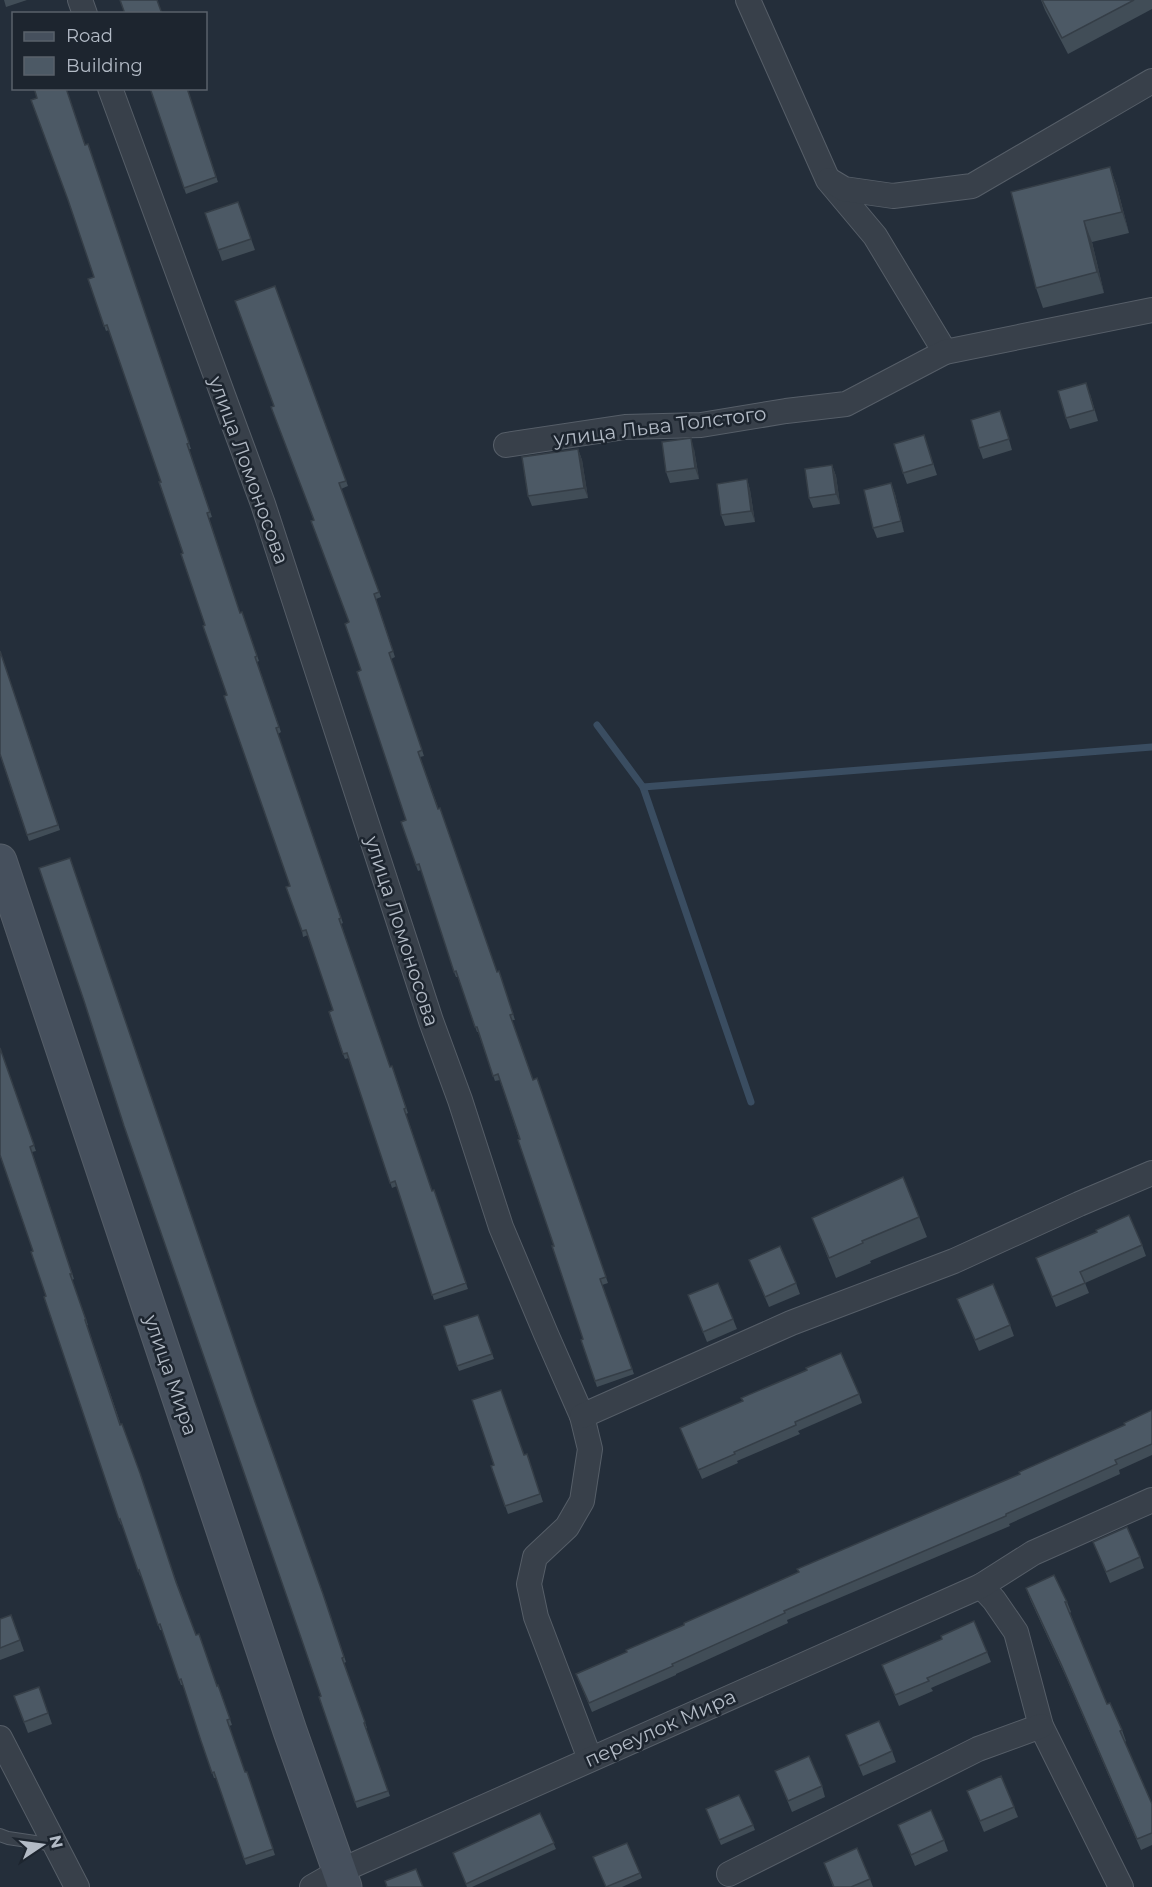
<svg xmlns="http://www.w3.org/2000/svg" width="1152" height="1887" font-family="Montserrat,sans-serif">
  <rect width="100%" height="100%" fill="#242e3a"/>
  <g fill="none" stroke-linecap="round" stroke-linejoin="round">
    <g stroke="#3a4d61" stroke-width="7">
      <polyline points="597,725 643,787 751,1102"/>
      <polyline points="643,787 1152,747"/>
    </g>
    <defs>
      <polyline id="lane" points="0,1835 8,1838 55,1845"/>
      <g id="street">
        <polyline points="80,0 85,14"/>
        <polyline points="748,0 828,180 875,236 945,352"/>
        <polyline points="110,88 263,504 431,1021 460,1100 501,1227 546,1334 582,1416 590,1449 582,1501 567,1527 535,1557 529,1584 536,1617 590,1759"/>
        <polyline points="829,180 844,189 893,196 972,186 1152,81"/>
        <polyline points="506,445 625,427 701,425 786,411 846,404 945,352 1152,310"/>
        <polyline points="582,1416 791,1323 954,1261 1079,1204 1152,1173"/>
        <polyline points="981,1586 994,1600 1016,1632 1041,1726 1121,1887"/>
        <polyline points="0,1738 77,1887"/>
        <polyline points="729,1874 978,1749 1041,1726"/>
        <polyline points="312,1887 340,1871 981,1586 1033,1553 1152,1500"/>
      </g>
      <polyline id="secondary" points="0,861 290,1731 345,1887"/>
    </defs>
    <use href="#lane" stroke="#565e68" stroke-width="14"/>
    <use href="#street" stroke="#565e68" stroke-width="26"/>
    <use href="#secondary" stroke="#565e68" stroke-width="35"/>
    <use href="#lane" stroke="#38404a" stroke-width="12"/>
    <use href="#street" stroke="#38404a" stroke-width="24"/>
    <use href="#secondary" stroke="#46505d" stroke-width="33"/>
  </g>
  <g fill="#414d57">
    <polygon points="4,0 27,0 6,7"/>
    <polygon points="1041,0 1152,0 1152,9 1068,54 1045,10"/>
    <polygon points="150,88 187,88 218,182 186,194"/>
    <polygon points="37,98 90,150 191,449 189,449 212,517 209,518 240,613 242,612 259,661 257,662 281,732 278,734 343,923 341,924 390,1067 392,1066 408,1113 406,1114 432,1191 434,1190 468,1289 434,1300 397,1186 392,1188 349,1058 345,1059 343,1054 333,1010 308,935 303,937 302,931 290,886 227,695 161,482 109,330 106,331 88,279 94,277"/>
    <polygon points="1110,167 1117,187 1129,233 1092,242 1104,293 1043,308 1036,288"/>
    <polygon points="238,202 255,250 222,261 205,213"/>
    <polygon points="275,286 348,486 341,489 381,597 376,599 395,657 391,659 424,756 420,757 497,972 501,977 515,1020 512,1020 533,1080 537,1078 608,1283 602,1285 634,1374 597,1387 581,1340 583,1339 554,1246 500,1080 495,1081 478,1032 477,1032 458,977 456,977 454,972 421,870 418,871 401,822 406,820 361,670 349,622 274,406"/>
    <polygon points="1090,394 1098,421 1070,429 1066,418"/>
    <polygon points="1004,422 1012,450 983,459 979,448"/>
    <polygon points="924,435 937,475 907,484 903,473"/>
    <polygon points="578,449 582,460 588,498 532,506 528,496"/>
    <polygon points="694,449 699,479 670,483 666,472"/>
    <polygon points="832,465 836,476 840,504 813,508 809,498"/>
    <polygon points="747,479 750,490 755,522 725,526 721,515"/>
    <polygon points="891,483 895,494 904,532 877,538 873,528"/>
    <polygon points="0,651 60,830 29,841 0,754"/>
    <polygon points="0,1048 36,1151 32,1152 74,1279 72,1280 88,1325 87,1325 121,1425 178,1586 196,1635 217,1686 220,1690 232,1725 229,1726 245,1772 247,1772 275,1855 246,1865 216,1778 214,1778 201,1741 183,1685 181,1685 162,1630 160,1630 141,1576 140,1576 122,1525 121,1525 119,1520 33,1251"/>
    <polygon points="919,1217 927,1237 870,1261 871,1263 836,1278 812,1218"/>
    <polygon points="1142,1245 1146,1256 1085,1283 1089,1293 1056,1307 1036,1258"/>
    <polygon points="749,1260 796,1283 800,1294 769,1307"/>
    <polygon points="688,1295 733,1319 737,1329 707,1342"/>
    <polygon points="957,1299 1010,1325 1014,1336 979,1351"/>
    <polygon points="478,1315 494,1359 459,1371 457,1366"/>
    <polygon points="859,1394 862,1403 798,1431 800,1434 737,1461 738,1463 702,1479 680,1428"/>
    <polygon points="256,1404 325,1599 346,1662 344,1663 367,1728 366,1728 390,1796 357,1808 319,1697 321,1696"/>
    <polygon points="1152,1410 1152,1455 1119,1470 1120,1474 1009,1524 1010,1526 787,1620 788,1623 676,1674 676,1675 592,1712 576,1674 627,1652 684,1625 1020,1474 1125,1425"/>
    <polygon points="527,1454 543,1502 508,1514 491,1466"/>
    <polygon points="1093,1542 1140,1557 1144,1568 1110,1583"/>
    <polygon points="1026,1588 1067,1602 1071,1612 1070,1613 1107,1704 1122,1730 1126,1741 1125,1742 1152,1804 1152,1845 1141,1850 1065,1675 1030,1599"/>
    <polygon points="11,1615 24,1651 0,1660 0,1619"/>
    <polygon points="942,1639 987,1652 991,1662 931,1688 933,1691 899,1706 882,1665"/>
    <polygon points="39,1687 52,1724 28,1733 14,1696"/>
    <polygon points="846,1735 892,1751 896,1762 863,1776"/>
    <polygon points="775,1771 822,1786 825,1797 792,1812"/>
    <polygon points="967,1791 1014,1807 1018,1817 984,1832"/>
    <polygon points="706,1809 753,1825 755,1830 721,1845"/>
    <polygon points="540,1813 556,1849 472,1887 467,1887 453,1853"/>
    <polygon points="898,1825 944,1840 948,1851 915,1866"/>
    <polygon points="824,1863 870,1879 873,1887 833,1887"/>
    <polygon points="640,1873 642,1878 622,1887 606,1887"/>
  </g>
  <g fill="#353e47">
    <polygon points="1110,167 1117,187 1129,233 1122,212"/>
    <polygon points="1084,221 1092,242 1104,293 1097,272"/>
    <polygon points="691,438 694,449 699,479 695,468"/>
    <polygon points="578,449 582,460 588,498 584,488"/>
    <polygon points="832,465 836,476 840,504 836,494"/>
    <polygon points="747,479 750,490 755,522 751,511"/>
    <polygon points="891,483 895,494 904,532 901,521"/>
  </g>
  <g fill="#4c5965" stroke="#353e47" stroke-width="1.5">
    <polygon points="120,0 157,0 162,14 125,14"/>
    <polygon points="1042,0 1134,0 1062,38"/>
    <polygon points="34,88 66,88 85,145 88,144 189,443 187,444 210,512 207,513 240,613 242,612 257,656 255,657 279,727 276,728 341,918 339,919 390,1067 392,1066 406,1108 404,1109 432,1191 434,1190 466,1283 432,1295 395,1181 390,1183 347,1053 343,1054 329,1012 333,1010 306,930 302,931 286,887 290,886 224,696 227,695 203,626 205,625 181,554 183,553 159,482 161,482 107,325 104,326 88,279 94,277 68,200 31,100 37,98"/>
    <polygon points="150,88 187,88 216,177 184,188"/>
    <polygon points="1110,167 1122,212 1084,221 1097,272 1036,288 1011,192"/>
    <polygon points="238,202 251,239 218,250 205,213"/>
    <polygon points="275,286 346,481 339,483 379,592 374,594 393,651 389,653 422,750 418,752 438,809 440,808 497,972 499,971 513,1014 510,1015 533,1080 537,1078 606,1277 600,1279 632,1369 595,1381 581,1340 583,1339 552,1246 554,1246 518,1140 520,1139 498,1074 493,1076 477,1027 475,1027 456,971 454,972 419,864 416,865 401,822 406,820 357,672 361,670 345,624 349,622 311,521 314,520 271,407 274,406 235,301"/>
    <polygon points="1086,383 1094,410 1066,418 1058,391"/>
    <polygon points="1000,411 1009,439 979,448 971,420"/>
    <polygon points="924,435 933,464 903,473 894,444"/>
    <polygon points="691,438 695,468 666,472 662,442"/>
    <polygon points="578,449 584,488 528,496 522,457"/>
    <polygon points="832,465 836,494 809,498 805,469"/>
    <polygon points="747,479 751,511 721,515 717,484"/>
    <polygon points="891,483 901,521 873,528 864,490"/>
    <polygon points="0,651 58,825 27,835 0,754"/>
    <polygon points="70,858 254,1399 323,1594 344,1657 342,1658 365,1722 364,1723 388,1791 355,1802 319,1697 321,1696 299,1632 124,1126 84,1001 39,868"/>
    <polygon points="0,1048 34,1145 30,1147 72,1274 70,1274 86,1320 85,1320 120,1425 122,1424 140,1473 176,1582 196,1635 199,1634 217,1686 218,1685 230,1719 227,1720 245,1772 247,1772 273,1849 244,1859 214,1772 212,1773 201,1741 181,1679 179,1680 160,1624 158,1625 139,1570 138,1571 120,1519 119,1520 44,1297 46,1296 31,1252 33,1251 0,1155"/>
    <polygon points="903,1177 919,1217 862,1241 863,1243 829,1258 812,1218"/>
    <polygon points="1129,1215 1142,1245 1080,1272 1085,1283 1052,1297 1036,1258 1097,1232 1096,1230"/>
    <polygon points="780,1246 796,1283 765,1297 749,1260"/>
    <polygon points="718,1283 733,1319 703,1332 688,1295"/>
    <polygon points="993,1284 1010,1325 975,1340 957,1299"/>
    <polygon points="478,1315 492,1354 457,1366 444,1326"/>
    <polygon points="841,1353 859,1394 795,1422 796,1425 734,1452 735,1454 698,1470 680,1428 743,1401 741,1398 807,1370 806,1368"/>
    <polygon points="501,1390 524,1455 527,1454 540,1494 505,1506 491,1466 494,1465 472,1400"/>
    <polygon points="1152,1410 1152,1444 1115,1460 1117,1464 1006,1514 1006,1516 784,1611 785,1613 672,1664 673,1666 589,1703 576,1674 627,1652 626,1650 684,1625 684,1623 799,1572 797,1569 1020,1474 1019,1472 1125,1425 1124,1423"/>
    <polygon points="1127,1527 1140,1557 1106,1572 1093,1542"/>
    <polygon points="1054,1575 1067,1602 1065,1602 1107,1704 1110,1703 1122,1730 1120,1731 1152,1804 1152,1833 1137,1839 1061,1664 1026,1588"/>
    <polygon points="11,1615 20,1640 0,1648 0,1619"/>
    <polygon points="974,1621 987,1652 927,1678 929,1681 895,1695 882,1665 942,1639 941,1636"/>
    <polygon points="39,1687 48,1713 24,1722 14,1696"/>
    <polygon points="879,1721 892,1751 859,1766 846,1735"/>
    <polygon points="809,1756 822,1786 788,1801 775,1771"/>
    <polygon points="1001,1776 1014,1807 980,1821 967,1791"/>
    <polygon points="739,1795 753,1825 719,1840 706,1809"/>
    <polygon points="931,1810 944,1840 911,1855 898,1825"/>
    <polygon points="540,1813 554,1843 466,1884 453,1853"/>
    <polygon points="627,1843 640,1873 606,1887 593,1857"/>
    <polygon points="857,1848 870,1879 851,1887 834,1887 824,1863"/>
    <polygon points="416,1869 423,1887 387,1887 385,1881"/>
  </g>
  <g text-anchor="middle" stroke-width="5" stroke-linejoin="round" paint-order="stroke">
    <g font-size="20" fill="#b3bbc6" stroke="#1d252f">
      <text transform="translate(660 426) rotate(-7)" y="7">улица Льва Толстого</text>
      <text transform="translate(249 470) rotate(70)" y="7">улица Ломоносова</text>
      <text transform="translate(402 931) rotate(72)" y="7">улица Ломоносова</text>
      <text transform="translate(171 1375) rotate(71)" y="7">улица Мира</text>
      <text transform="translate(660 1728) rotate(-24)" y="7">переулок Мира</text>
    </g>
  </g>
  <rect x="12" y="12" width="195" height="78" fill="#1d252f" stroke="#59616b" stroke-width="1.5"/>
  <rect x="24" y="32" width="30" height="9" fill="#46505d" stroke="#59616b" stroke-width="1.5"/>
  <text x="66" y="42" font-size="18" fill="#b3bbc6">Road</text>
  <rect x="24" y="57" width="30" height="18" fill="#4c5965" stroke="#59616b" stroke-width="1.5"/>
  <text x="66" y="72" font-size="18" fill="#b3bbc6">Building</text>
  <g transform="translate(42 1845) rotate(77)" stroke="#1d252f" stroke-width="4.5" paint-order="stroke">
  <path d="M0-4.5L10 22L0 15L-10 22Z" fill="#b3bbc6"/>
  <text y="-9" font-size="16" font-weight="bold" text-anchor="middle" fill="#b3bbc6">N</text>
  </g>
</svg>
